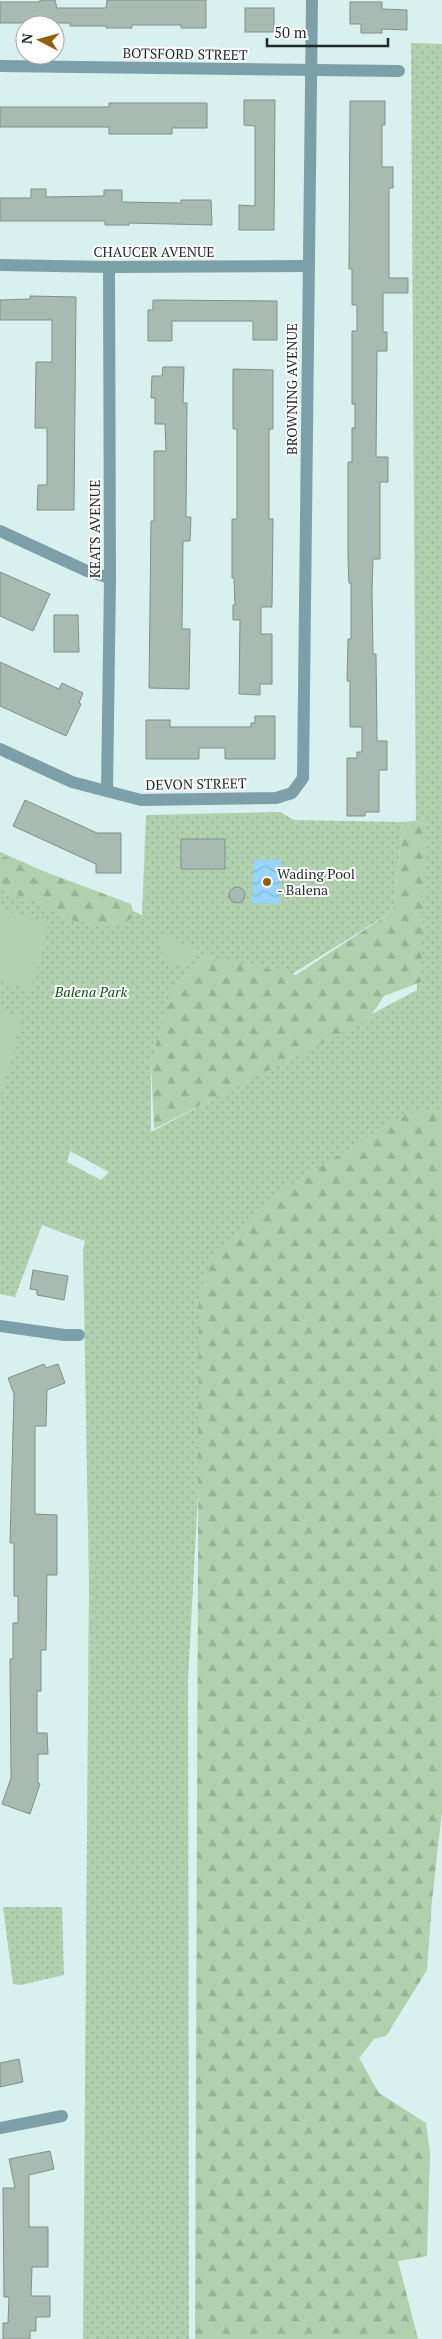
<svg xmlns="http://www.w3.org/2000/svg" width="442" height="2339" font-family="'PT Serif',serif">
  <defs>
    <pattern id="green-dots" width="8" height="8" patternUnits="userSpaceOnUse" patternTransform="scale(1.25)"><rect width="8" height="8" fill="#b0d0ae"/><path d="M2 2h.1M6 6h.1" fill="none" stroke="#97b396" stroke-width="1.8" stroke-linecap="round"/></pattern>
    <pattern id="forest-firs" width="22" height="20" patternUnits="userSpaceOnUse" patternTransform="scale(1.25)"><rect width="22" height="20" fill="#b0d0ae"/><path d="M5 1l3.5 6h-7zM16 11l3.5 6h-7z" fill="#97b396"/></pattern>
    <pattern id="water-waves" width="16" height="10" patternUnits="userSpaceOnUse" patternTransform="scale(1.25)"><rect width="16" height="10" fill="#95d5ff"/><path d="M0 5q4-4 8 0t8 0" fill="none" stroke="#80b7db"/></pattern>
  </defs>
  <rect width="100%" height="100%" fill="#d8f0ee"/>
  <g fill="url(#green-dots)" fill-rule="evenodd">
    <path d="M411 43 442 44V1111L210 1272 188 1680 189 2339H83L89 1584 83 1249 85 1241 42 1225 15 1297 0 1294V852L142 915 146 815 280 812 294 820 403 822 393 911 151 1062V1132L417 990ZM70 1152V1151L109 1172 101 1180 67 1162Z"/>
    <polygon points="3,1907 62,1907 64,1975 21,1985 13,1984"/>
  </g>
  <g fill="url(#forest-firs)">
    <polygon points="425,820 421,982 384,996 368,1020 154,1129 151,1062 174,984 207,956 296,975 393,911 403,822"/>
    <polygon points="0,855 131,904 133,911 132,918 120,926 74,921 0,887"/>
    <polygon points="442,1109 442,1811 432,1900 427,1970 386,2036 374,2039 359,2058 379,2093 426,2123 430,2153 427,2256 398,2261 418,2339 195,2339 199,1291 218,1250 276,1194 405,1114"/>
  </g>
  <g fill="#b0d0ae">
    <polygon points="0,909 49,922 31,990 0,981"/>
    <path d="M163 934 198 951C195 955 192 961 188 963 169 972 156 951 163 934Z"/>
    <polygon points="0,1012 22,1017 1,1097 0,1097"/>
  </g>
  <polygon fill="url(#water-waves)" points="254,859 281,860 280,904 252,903"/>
  <g fill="#a8bbb2" stroke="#7f9189">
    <polygon points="40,0 55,0 57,8 106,8 107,0 206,0 206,28 181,28 181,25 132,25 132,28 106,28 106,26 70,26 70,23 0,23 0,2 40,2"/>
    <polygon points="350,2 382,2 382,9 407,10 407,30 382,29 382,33 361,33 361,24 350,24"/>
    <rect x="245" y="8" width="29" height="24"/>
    <polygon points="244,100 275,100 274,230 239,230 239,205 255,206 255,126 244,125"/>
    <polygon points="350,101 385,101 385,125 382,125 382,167 393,167 393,188 389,188 389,278 408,278 408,293 383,293 383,332 387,332 387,351 377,351 376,457 388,457 388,482 380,482 380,559 373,559 372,591 373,654 376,654 377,741 387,741 387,770 379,770 379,812 365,812 365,816 347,816 347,758 357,758 357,752 362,752 362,727 350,727 350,681 347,681 348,639 351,639 351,583 349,583 348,559 348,462 352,462 352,428 355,428 355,404 352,404 352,331 357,331 357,305 352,305 352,269 349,269"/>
    <polygon points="109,103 207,103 207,128 172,128 172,134 109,134 109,127 0,127 0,107 109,107"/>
    <polygon points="31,189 46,189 46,197 104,196 104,190 122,190 122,202 181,203 181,200 211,200 212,225 129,223 129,225 105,225 105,221 0,221 0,198 31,198"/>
    <polygon points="30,296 76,297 74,510 37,510 38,485 47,485 47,428 35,428 36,362 52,362 52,320 0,320 0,300 30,299"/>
    <polygon points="153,300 277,301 277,340 253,340 253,321 172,321 172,341 148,341 148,310 153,310"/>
    <polygon points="163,367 184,367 183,403 187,403 186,517 191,517 190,541 183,541 182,629 190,629 189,689 149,688 151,521 154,521 154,451 166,451 165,424 155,424 155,398 151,398 152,376 162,376"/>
    <polygon points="233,369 273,370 273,429 269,429 269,519 273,519 272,607 261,607 261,634 272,634 272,684 260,684 260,695 239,694 240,620 233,620 233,605 235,605 234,578 232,578 232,519 237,519 237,429 233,429"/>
    <polygon points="0,572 50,594 33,631 0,616"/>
    <polygon points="54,615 78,615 79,652 54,652"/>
    <polygon points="0,662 59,689 62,683 83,693 79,703 81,704 66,736 0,706"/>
    <polygon points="255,716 275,716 275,759 225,759 225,748 199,748 199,759 146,759 146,720 170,720 170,727 251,727 251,723 255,723"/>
    <polygon points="25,800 97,833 121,833 121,873 96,873 96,864 13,826"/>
    <rect x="181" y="839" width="44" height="30"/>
    <circle cx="237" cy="895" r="8"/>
    <polygon points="33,1270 68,1276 64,1300 37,1295 37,1290 30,1289"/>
    <polygon points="44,1364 46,1368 58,1364 65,1383 47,1390 46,1426 35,1426 35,1514 57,1515 57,1575 47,1575 46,1650 41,1650 41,1691 37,1691 37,1733 47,1733 48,1754 38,1754 38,1783 40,1784 30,1814 2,1804 11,1778 10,1659 13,1659 13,1623 18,1623 18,1596 14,1596 14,1543 10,1543 14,1394 8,1378"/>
    <polygon points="19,2059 23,2082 0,2087 0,2063"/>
    <polygon points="50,2151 54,2169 29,2175 29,2227 48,2227 48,2267 32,2267 31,2296 50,2296 50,2317 36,2317 36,2331 30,2331 30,2339 3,2339 3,2323 8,2323 9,2297 4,2297 3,2188 15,2188 9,2159"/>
  </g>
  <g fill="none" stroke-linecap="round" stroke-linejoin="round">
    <g stroke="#7d9fa7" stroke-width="12">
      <polyline points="0,66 399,71"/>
      <polyline points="0,265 109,267 308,266"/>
      <polyline points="0,531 87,571 110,578"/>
      <polyline points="0,749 72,782 141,800 276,798 292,793 303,778 312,0"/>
      <polyline points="107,791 110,578 109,267"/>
      <polyline points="0,1326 64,1335 79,1335"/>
      <polyline points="0,2128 62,2116"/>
    </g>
  </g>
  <circle fill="#90600c" stroke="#fff" stroke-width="2" cx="267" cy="882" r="5"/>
  <g text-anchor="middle" stroke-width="4" stroke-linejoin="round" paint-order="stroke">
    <g font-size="14" fill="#1f2727" stroke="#fff">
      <text transform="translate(185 54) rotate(1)" y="5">BOTSFORD STREET</text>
      <text x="154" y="257">CHAUCER AVENUE</text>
      <text transform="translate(292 389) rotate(-90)" y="5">BROWNING AVENUE</text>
      <text transform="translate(95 529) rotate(-90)" y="5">KEATS AVENUE</text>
      <text transform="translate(196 784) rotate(-1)" y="5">DEVON STREET</text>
    </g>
    <g font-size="14" fill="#1f2727" stroke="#fff" text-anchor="start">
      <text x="277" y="879">Wading Pool<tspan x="277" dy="16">- Balena</tspan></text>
    </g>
    <g font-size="14" font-style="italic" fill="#0a5211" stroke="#fff">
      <text x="91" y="997">Balena Park</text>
    </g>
  </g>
  <g transform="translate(40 40) rotate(276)"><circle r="24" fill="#ffffff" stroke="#a5a9a9"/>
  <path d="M0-4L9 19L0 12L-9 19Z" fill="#90600c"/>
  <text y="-8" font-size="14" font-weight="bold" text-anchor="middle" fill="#1f2727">N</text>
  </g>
  <path d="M267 38v8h121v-8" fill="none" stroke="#1f2727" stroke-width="2.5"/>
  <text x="274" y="38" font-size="15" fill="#1f2727" stroke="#ffffff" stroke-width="4" paint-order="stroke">50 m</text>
</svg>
